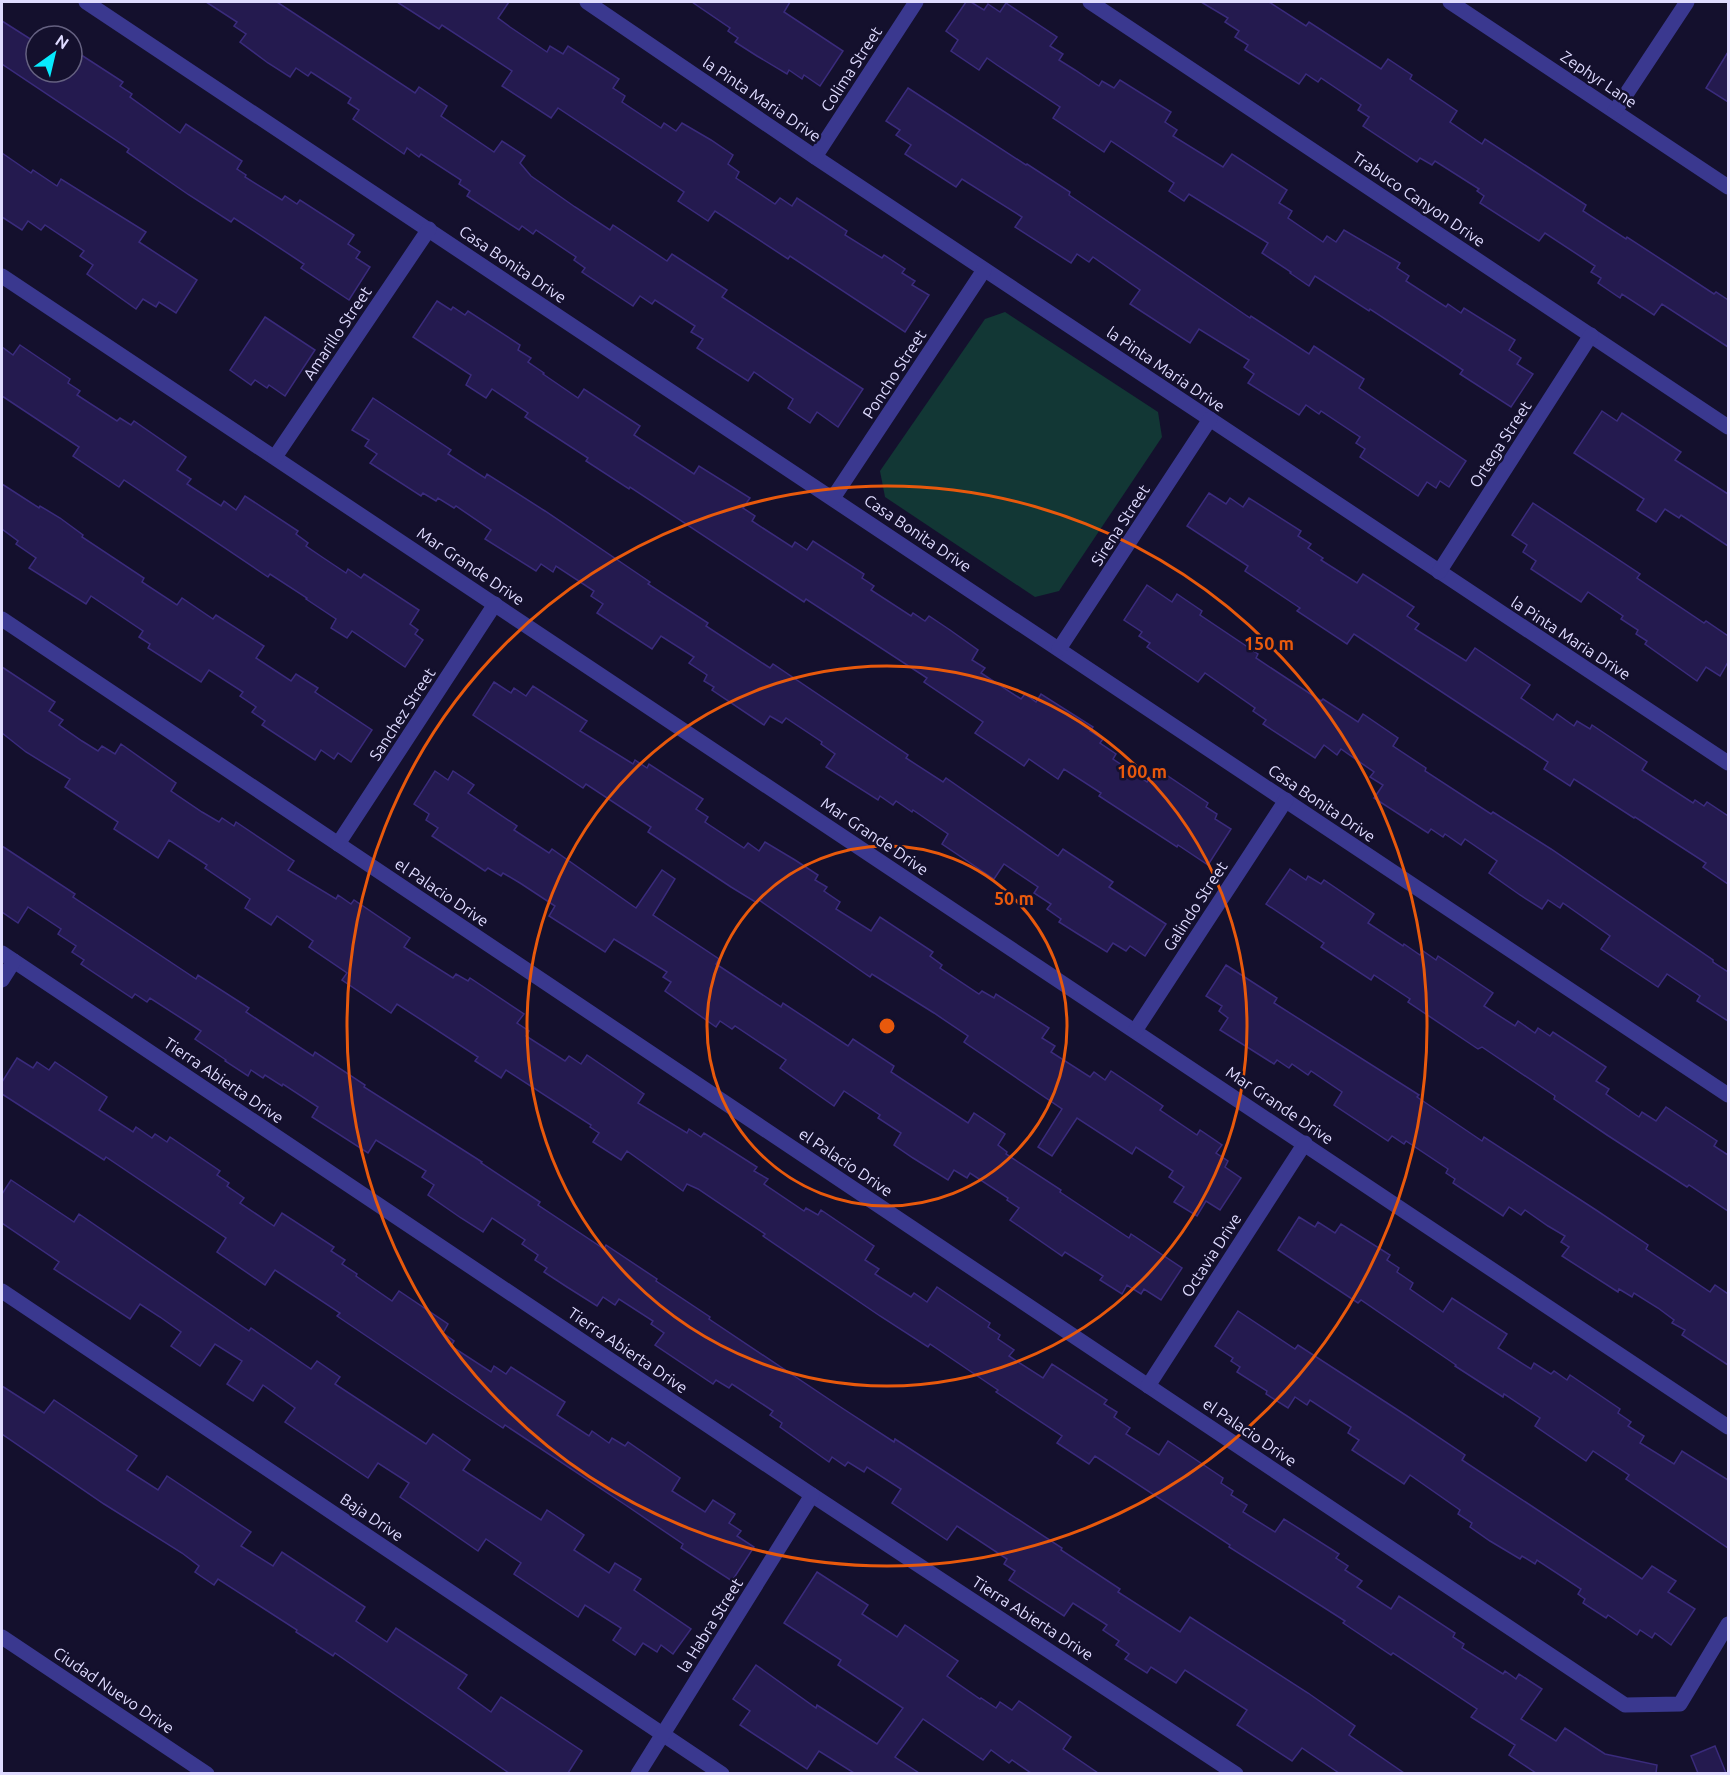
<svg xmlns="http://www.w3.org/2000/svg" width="1730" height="1775" font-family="Ubuntu,sans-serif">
  <rect width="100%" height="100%" fill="#14102d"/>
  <polygon fill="#123735" points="1005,312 1158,412 1162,437 1059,591 1035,597 885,497 880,471 985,319"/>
  <g fill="#241a4f" stroke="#3a2b7c" stroke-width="1.5">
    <polygon points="206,2 277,2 415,93 419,87 447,106 441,116 494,152 502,141 525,156 520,163 531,176 575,207 610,230 613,225 667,261 672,254 727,290 722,297 863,389 838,427 817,412 810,423 788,408 793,399 754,372 748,381 697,348 703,339 691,332 695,326 678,315 655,300 652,304 640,296 633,306 582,272 585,268 574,260 576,257 536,230 533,234 522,226 519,230 467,196 470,191 459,184 461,180 421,154 419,157 407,148 404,154 353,119 359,110 348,103 351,98 311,72 308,76 296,68 290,77 268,63 240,42 246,34 234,26 237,22"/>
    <polygon points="397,2 509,2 498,18 510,27 547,52 550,46 563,54 568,46 619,79 613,88 625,96 622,102 661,128 664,123 676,131 682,123 711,140 733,155 728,164 739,172 736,178 775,204 780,198 792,206 797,198 847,231 845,235 882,258 884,255 905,269 902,273 915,281 912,285 929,295 905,332 790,256 788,259 715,211 708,221 678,201 684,192 558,108 551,118 502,86 512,71 442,25 439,29"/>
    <polygon points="692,2 790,2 784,12 843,51 820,86 804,75 802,79 789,70 787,74 757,56 735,42 738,38 728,31 730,28"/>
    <polygon points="966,2 971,2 984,10 988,4 1000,12 1006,3 1057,37 1050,46 1063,54 1059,60 1075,70 1099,86 1102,81 1114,88 1120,80 1171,112 1165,122 1177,130 1173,136 1223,167 1232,154 1287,190 1279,203 1292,211 1288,218 1323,242 1327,236 1336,242 1344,230 1400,263 1397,268 1409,276 1406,281 1446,307 1448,304 1461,313 1464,308 1515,340 1509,350 1521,358 1517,364 1533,374 1511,407 1460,374 1463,370 1370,309 1369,311 1315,276 1309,286 1290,273 1291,272 1262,253 1268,243 1189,194 1184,201 1169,191 1174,183 1111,141 1104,152 1053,118 1060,107 997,65 987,58 979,70 951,51 958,40 946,31"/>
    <polygon points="1201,2 1269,2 1306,26 1309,22 1381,69 1388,59 1412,75 1410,79 1457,111 1450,122 1482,144 1485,139 1586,205 1583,211 1626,239 1627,237 1714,294 1716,292 1728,300 1728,347 1662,304 1654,315 1622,294 1620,298 1598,283 1601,278 1591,272 1595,266 1545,233 1539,241 1480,203 1484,196 1477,191 1479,189 1435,161 1432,165 1420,158 1417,162 1363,126 1369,117 1358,110 1361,105 1321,78 1318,82 1306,74 1299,84 1245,50 1248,45 1235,37 1239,31 1225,22 1228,18"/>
    <polygon points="2,21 35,42 36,41 36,72 72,72 72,49 123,82 120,86 132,94 130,97 180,133 186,124 242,161 237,169 246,175 245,177 282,200 285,196 297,204 300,200 354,235 348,244 360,252 356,258 370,267 349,300 301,268 304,264 234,218 231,222 189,195 127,152 129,149 2,64"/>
    <polygon points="1728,52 1728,102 1706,88"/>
    <polygon points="908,88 1026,165 1027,164 1070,192 1069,195 1250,318 1251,316 1309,354 1314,346 1364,379 1359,388 1466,461 1449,487 1440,481 1436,488 1427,482 1418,496 1360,457 1365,449 1356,443 1360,437 1321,411 1319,414 1306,405 1299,415 1248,383 1254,374 1244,367 1249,360 1199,329 1190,343 1130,304 1140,290 1093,257 1089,262 1077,254 1071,263 1015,227 1022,217 962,179 956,187 905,154 911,145 896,135 900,130 886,121"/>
    <polygon points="2,153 31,173 33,170 57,186 61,179 146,232 139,242 197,280 176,313 159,302 156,307 143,299 136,309 87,274 93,265 80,256 84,251 45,225 41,230 28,221 22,230 2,217"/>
    <polygon points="437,301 451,310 453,307 465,315 468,311 520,345 518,350 531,358 528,362 544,373 543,374 578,398 584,389 640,426 634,435 694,474 699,466 750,498 743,508 755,516 752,521 792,547 795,542 807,550 813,541 864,574 862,578 874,586 871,590 911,616 913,613 925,621 929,616 950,630 978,650 972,660 985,668 981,673 1021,699 1025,694 1036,702 1041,694 1093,727 1090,731 1103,739 1100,743 1116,754 1113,759 1147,782 1156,768 1208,803 1206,807 1217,814 1215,819 1231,829 1208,865 1178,845 1177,847 1099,796 1101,793 1064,769 1058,779 1029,759 1024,766 975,733 983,722 924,682 927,678 806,599 804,602 630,487 629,489 586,461 588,458 525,417 528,413 492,389 486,398 466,385 471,375 413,337"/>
    <polygon points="265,317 315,350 285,396 269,385 267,388 255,380 251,385 230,370"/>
    <polygon points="20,345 70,379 68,383 80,391 77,395 117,421 120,418 131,425 134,421 186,457 177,470 191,479 187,484 221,506 224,501 236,510 245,496 298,531 296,534 308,543 306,546 322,557 346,573 348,569 361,578 364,574 419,610 410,624 418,630 415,634 423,640 405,667 352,631 347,638 331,628 336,619 306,599 307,598 270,574 268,577 124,480 119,487 73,456 79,447 2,396 2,347 13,355"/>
    <polygon points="373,398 451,450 448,454 485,478 487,474 545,511 650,582 648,584 708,623 706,626 770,668 773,664 908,755 906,758 943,782 946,778 1058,856 1063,849 1113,882 1109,887 1166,924 1145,956 1130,946 1126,951 1113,943 1107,952 1078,934 1059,922 1061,919 1047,909 1051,904 1034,893 1038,887 1004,864 994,879 942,844 948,834 913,810 912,812 896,801 893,805 880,796 878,800 826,767 835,754 821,744 822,742 786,718 782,723 770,716 764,725 712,690 714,687 704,681 707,675 689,663 694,657 661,636 652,649 597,613 603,604 591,596 594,591 556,566 553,572 541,564 536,571 485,539 491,530 456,506 454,508 438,498 436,501 423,493 421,496 370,463 377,454 365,446 369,440 352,430"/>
    <polygon points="1602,411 1617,421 1622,413 1681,452 1675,460 1728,494 1728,546 1681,515 1679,518 1665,509 1656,522 1637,510 1644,499 1574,453"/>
    <polygon points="2,484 39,508 40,506 60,518 83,535 82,537 144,578 142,582 177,605 182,598 213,619 216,615 264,646 256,658 291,681 296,674 318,688 315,692 372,730 351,762 338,753 334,759 321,750 315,760 262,725 265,721 252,712 256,707 240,696 243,692 209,670 201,682 148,648 150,644 139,637 143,631 91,596 86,604 29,568 36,558 16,544 18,541 2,529"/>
    <polygon points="1209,493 1226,504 1230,498 1243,507 1249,498 1301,531 1298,536 1311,544 1308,548 1323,558 1321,560 1357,583 1363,574 1414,607 1407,616 1419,624 1415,629 1466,661 1475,648 1530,685 1521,698 1553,720 1557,714 1574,726 1577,721 1590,729 1592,725 1647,762 1642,770 1693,803 1695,800 1704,806 1707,802 1728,816 1728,884 1703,867 1706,863 1635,817 1634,818 1574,779 1570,786 1544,769 1548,762 1354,634 1347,644 1297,611 1300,608 1245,571 1248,566 1187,526"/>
    <polygon points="1533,503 1640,574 1637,578 1704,623 1706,621 1728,636 1728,662 1720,676 1706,667 1697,681 1645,644 1647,641 1636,634 1638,630 1621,619 1623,616 1588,592 1581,602 1531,569 1536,561 1523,552 1527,545 1512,535"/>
    <polygon points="1147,585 1172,602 1177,594 1202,611 1200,615 1258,654 1256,658 1321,701 1323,699 1358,722 1363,714 1398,738 1393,746 1426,768 1425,771 1491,814 1493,812 1551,849 1713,960 1713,962 1728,972 1728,1021 1697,1001 1700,996 1667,974 1658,987 1601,949 1610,936 1563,903 1560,908 1548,900 1542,909 1520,895 1489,873 1497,861 1465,839 1461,845 1445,834 1443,837 1431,829 1428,833 1374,798 1383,785 1370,777 1374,772 1341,749 1337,755 1324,745 1315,758 1263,724 1266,720 1253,711 1255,708 1205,673 1198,682 1147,647 1150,643 1139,636 1142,632 1124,620"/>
    <polygon points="2,667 55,702 49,711 63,720 59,725 82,741 98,751 102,746 115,754 121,744 176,783 171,791 202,812 219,822 222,818 234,826 236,822 294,861 288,870 336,899 338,895 351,904 354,900 410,938 404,947 453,978 456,974 468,981 470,978 524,1014 517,1023 529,1031 526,1036 565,1061 569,1056 581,1064 587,1055 644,1094 638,1103 687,1133 689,1129 701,1137 704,1133 757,1167 754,1171 768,1179 764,1184 804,1211 806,1208 818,1215 821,1210 874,1246 865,1260 879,1269 875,1274 911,1297 914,1293 927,1302 937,1287 990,1323 988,1327 1000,1335 998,1339 1014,1350 1009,1356 1043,1378 1052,1364 1107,1400 1104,1404 1117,1412 1114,1417 1130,1428 1126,1434 1159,1455 1168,1441 1223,1478 1221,1483 1233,1491 1231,1495 1247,1505 1243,1512 1275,1532 1284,1519 1339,1554 1336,1558 1348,1566 1345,1570 1362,1581 1357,1587 1391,1609 1399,1596 1455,1633 1453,1637 1464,1644 1462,1648 1503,1674 1505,1671 1516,1679 1519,1674 1542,1689 1521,1719 1556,1741 1565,1728 1605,1754 1657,1765 1656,1773 1536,1773 1509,1755 1515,1745 1471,1717 1477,1709 1393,1653 1391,1655 1343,1623 1345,1621 1229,1547 1230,1545 1095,1456 1089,1464 1057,1443 1062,1436 996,1392 998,1390 930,1344 928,1347 880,1316 763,1236 765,1234 698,1189 687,1184 683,1191 627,1151 621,1160 593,1142 599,1133 590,1127 591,1125 506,1070 501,1078 475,1061 478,1057 397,1004 391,1013 342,980 347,973 309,947 313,941 277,916 271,925 245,908 250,899 205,868 207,865 169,840 158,858 114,829 118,822 65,787 70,779 26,752 2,733"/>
    <polygon points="494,682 511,693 514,688 526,696 533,686 587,721 580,731 633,764 635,760 647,768 649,764 703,799 696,809 708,817 705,822 744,848 748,843 759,851 765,842 795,860 818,875 815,880 827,887 824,891 840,902 836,909 871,931 880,917 933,952 930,956 942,965 940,968 979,994 982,991 994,998 996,994 1049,1028 1042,1038 1055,1046 1051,1052 1090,1077 1094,1072 1105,1080 1111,1071 1163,1106 1160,1110 1197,1135 1200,1130 1222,1145 1216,1153 1228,1161 1225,1167 1241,1178 1220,1210 1206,1201 1197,1216 1174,1202 1184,1187 1169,1177 1173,1171 1136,1147 1132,1154 1077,1118 1052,1156 1038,1147 1062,1109 964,1042 968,1036 934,1013 872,974 870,977 759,900 757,903 731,887 648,832 651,827 586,784 583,788 473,715"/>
    <polygon points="435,771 448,780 453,771 474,785 468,793 517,826 514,830 549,853 552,849 636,908 662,870 675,879 653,915 719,959 716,964 781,1007 783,1003 848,1046 853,1039 894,1066 891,1072 968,1123 974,1113 1005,1134 998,1145 1007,1152 1006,1154 1061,1190 1060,1192 1129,1238 1131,1234 1182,1268 1161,1300 1144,1289 1141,1294 1127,1285 1122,1294 1100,1280 1103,1276 1065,1252 1062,1256 1010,1220 1019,1208 1007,1200 1008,1198 970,1173 967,1178 954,1170 948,1180 913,1158 894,1145 901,1133 878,1118 880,1115 844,1091 834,1106 780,1068 786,1060 735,1026 732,1029 720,1021 716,1027 665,991 671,982 663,977 667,972 614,939 605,952 549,916 555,906 520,883 503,873 501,876 488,868 485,871 432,836 438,828 426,820 429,814 414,804"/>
    <polygon points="2,846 75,894 73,897 196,979 198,975 249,1008 246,1012 313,1056 315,1052 365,1085 364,1087 482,1162 481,1163 540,1202 538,1205 604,1249 606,1245 657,1279 656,1281 710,1317 709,1319 842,1408 894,1442 895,1439 1062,1548 1061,1550 1120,1589 1118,1592 1180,1632 1190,1617 1308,1693 1355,1726 1349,1735 1404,1773 1339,1773 1302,1748 1292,1761 1237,1725 1247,1710 1185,1670 1176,1683 1151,1667 1147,1673 1125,1659 1129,1654 1116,1645 1119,1641 1103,1630 1107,1625 1073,1603 1064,1616 1009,1580 1015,1571 1004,1564 1007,1559 957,1526 947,1540 892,1503 901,1489 867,1467 864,1472 848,1462 845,1466 832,1457 829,1462 780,1427 782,1423 770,1415 773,1411 732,1384 729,1388 716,1380 713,1384 655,1345 664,1333 651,1324 653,1321 619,1299 615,1305 603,1297 597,1306 567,1287 544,1272 547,1268 535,1260 538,1255 522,1244 525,1240 492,1218 483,1232 461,1218 428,1195 434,1185 422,1177 426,1171 376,1140 368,1153 312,1117 318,1107 283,1084 282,1086 265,1075 263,1078 251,1070 248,1076 225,1061 226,1060 195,1039 201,1031 150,998 147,1002 135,994 132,998 81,964 84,960 72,952 76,946 58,934 61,929 28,907 18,923 2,912"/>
    <polygon points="1290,869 1306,880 1308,876 1321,884 1324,880 1374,914 1368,923 1403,946 1404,944 1420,955 1423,951 1436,960 1438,956 1493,993 1484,1006 1515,1026 1518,1021 1535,1033 1538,1028 1550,1036 1553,1032 1606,1067 1596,1081 1609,1089 1606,1094 1639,1117 1642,1112 1656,1121 1666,1107 1717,1141 1714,1146 1728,1155 1728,1211 1689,1185 1687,1187 1607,1135 1554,1099 1555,1096 1482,1047 1478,1049 1408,1002 1410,999 1374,975 1371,980 1321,947 1324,943 1266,904"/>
    <polygon points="1226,965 1277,998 1274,1003 1419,1095 1417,1097 1482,1141 1484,1137 1596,1210 1648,1245 1646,1249 1710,1292 1715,1285 1728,1294 1728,1365 1682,1335 1685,1330 1672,1323 1674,1320 1658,1308 1634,1293 1632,1297 1619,1289 1618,1292 1562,1256 1569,1247 1561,1242 1565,1236 1548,1226 1525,1210 1521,1215 1509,1207 1503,1216 1453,1183 1455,1179 1446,1173 1448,1169 1406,1141 1404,1144 1392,1136 1388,1141 1334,1105 1342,1092 1311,1071 1308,1075 1292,1064 1289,1068 1277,1060 1274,1064 1220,1030 1228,1018 1219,1011 1222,1006 1206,996"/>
    <polygon points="17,1058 33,1068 37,1062 49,1070 55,1062 107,1097 99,1110 133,1132 136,1127 152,1138 155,1134 167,1142 170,1137 220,1171 217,1175 229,1183 227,1186 244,1198 240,1203 274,1226 282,1213 334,1247 331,1251 345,1260 342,1264 357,1274 356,1276 392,1301 399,1291 448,1324 443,1333 454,1341 451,1346 491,1372 494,1366 506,1374 511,1367 565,1402 557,1415 589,1436 592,1431 609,1443 612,1438 625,1446 628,1442 680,1478 672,1491 705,1512 713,1500 735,1514 729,1523 741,1531 737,1536 754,1547 732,1581 681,1548 683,1544 627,1506 505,1425 503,1428 452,1394 337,1316 340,1313 275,1270 265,1285 217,1252 226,1238 106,1157 104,1160 2,1094 2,1082"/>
    <polygon points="11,1180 74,1222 79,1214 249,1331 251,1328 311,1369 317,1361 340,1377 335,1384 426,1444 433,1434 470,1460 463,1470 541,1520 547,1510 584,1535 574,1550 609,1573 615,1563 641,1579 634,1590 691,1629 673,1654 661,1645 657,1652 643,1643 635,1655 613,1640 621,1628 585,1605 578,1617 514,1574 521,1563 486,1539 478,1551 400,1497 409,1483 378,1463 368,1478 285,1422 295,1408 263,1385 253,1401 227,1384 242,1361 215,1344 200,1366 171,1346 181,1332 160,1317 140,1304 130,1319 54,1269 59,1262 2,1223 2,1194"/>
    <polygon points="1299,1217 1315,1227 1318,1222 1335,1233 1341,1224 1390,1255 1387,1260 1399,1268 1397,1272 1413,1283 1410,1289 1443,1312 1452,1298 1507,1334 1498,1348 1531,1369 1534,1363 1551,1374 1554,1371 1567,1380 1570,1375 1620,1409 1618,1413 1631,1422 1628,1426 1644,1436 1640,1443 1674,1464 1682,1451 1728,1480 1728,1548 1626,1479 1629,1475 1593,1451 1586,1461 1535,1426 1540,1418 1504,1394 1503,1397 1455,1366 1456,1365 1361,1300 1358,1303 1278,1250"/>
    <polygon points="1238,1311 1295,1349 1298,1345 1407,1416 1465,1455 1462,1460 1642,1579 1652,1566 1676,1581 1668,1592 1695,1609 1671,1645 1655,1633 1652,1638 1640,1630 1637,1635 1608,1615 1606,1618 1583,1603 1585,1599 1578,1594 1581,1589 1537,1560 1535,1564 1522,1556 1520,1559 1490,1541 1470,1527 1472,1523 1458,1514 1460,1510 1410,1475 1404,1484 1352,1450 1359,1440 1348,1433 1351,1427 1310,1400 1307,1405 1295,1397 1288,1408 1266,1394 1267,1391 1237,1372 1240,1367 1231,1361 1233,1358 1215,1346"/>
    <polygon points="2,1386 44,1413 54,1400 137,1456 127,1470 158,1490 167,1476 251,1532 241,1546 273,1566 282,1552 365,1607 356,1621 387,1642 396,1628 467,1675 458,1688 491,1712 501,1697 582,1751 568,1773 509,1773 335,1653 333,1656 296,1632 297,1630 218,1579 214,1585 195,1572 199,1566 182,1553 104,1504 2,1434"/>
    <polygon points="817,1572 868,1605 862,1614 897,1637 905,1625 958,1661 947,1676 980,1699 981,1698 996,1708 1000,1702 1012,1710 1019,1701 1071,1737 1063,1749 1098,1773 1031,1773 1012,1760 1009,1763 991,1750 983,1760 923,1719 895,1757 919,1773 854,1773 819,1751 807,1769 740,1725 750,1711 733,1699 756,1665 816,1708 817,1705 877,1744 903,1708 838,1665 841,1660 784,1623"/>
    <polygon points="1715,1746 1726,1773 1698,1773 1691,1756"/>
  </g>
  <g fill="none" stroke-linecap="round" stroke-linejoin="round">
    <g stroke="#3a388f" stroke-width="15">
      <polyline points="86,2 1728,1095"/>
      <polyline points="587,2 815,157 1728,763"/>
      <polyline points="1090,2 1728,427"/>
      <polyline points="1450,2 1728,187"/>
      <polyline points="1615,111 1687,2"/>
      <polyline points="815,157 916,2"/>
      <polyline points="2,276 1728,1427"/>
      <polyline points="275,457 429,229"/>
      <polyline points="833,498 984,270"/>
      <polyline points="1439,572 1591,335"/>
      <polyline points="2,619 1625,1705 1680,1704 1728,1624"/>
      <polyline points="1059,649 1210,419"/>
      <polyline points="338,844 495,604"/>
      <polyline points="2,953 812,1495 1236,1774"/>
      <polyline points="2,980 14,961"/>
      <polyline points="1135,1031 1286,800"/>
      <polyline points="2,1291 722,1774"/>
      <polyline points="1148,1386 1305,1143"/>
      <polyline points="2,1637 207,1774"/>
      <polyline points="638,1774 812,1495"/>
    </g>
  </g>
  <g fill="none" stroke="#e8590c" stroke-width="3">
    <circle cx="887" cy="1026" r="180"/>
    <circle cx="887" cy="1026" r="360"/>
    <circle cx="887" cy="1026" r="540"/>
  </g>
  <g text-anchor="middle" stroke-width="5" stroke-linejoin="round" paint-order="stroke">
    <g font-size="16" fill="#dfdbff" stroke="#14102d">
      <text transform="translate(851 69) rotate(-57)" y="6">Colima Street</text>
      <text transform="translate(1599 79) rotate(34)" y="6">Zephyr Lane</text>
      <text transform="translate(762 99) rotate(34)" y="6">la Pinta Maria Drive</text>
      <text transform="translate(1419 199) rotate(34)" y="6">Trabuco Canyon Drive</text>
      <text transform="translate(513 264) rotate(34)" y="6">Casa Bonita Drive</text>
      <text transform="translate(337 333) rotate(-56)" y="6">Amarillo Street</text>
      <text transform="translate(1166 369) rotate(34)" y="6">la Pinta Maria Drive</text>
      <text transform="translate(894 374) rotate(-57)" y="6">Poncho Street</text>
      <text transform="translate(1500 444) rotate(-57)" y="6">Ortega Street</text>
      <text transform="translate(1120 525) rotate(-57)" y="6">Sirena Street</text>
      <text transform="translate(918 533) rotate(34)" y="6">Casa Bonita Drive</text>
      <text transform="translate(471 566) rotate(34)" y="6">Mar Grande Drive</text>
      <text transform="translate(1571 638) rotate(33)" y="6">la Pinta Maria Drive</text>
      <text transform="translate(402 714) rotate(-57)" y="6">Sanchez Street</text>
      <text transform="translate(1322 803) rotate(34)" y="6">Casa Bonita Drive</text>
      <text transform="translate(875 836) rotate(34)" y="6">Mar Grande Drive</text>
      <text transform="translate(442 892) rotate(34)" y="6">el Palacio Drive</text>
      <text transform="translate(1195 906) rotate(-57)" y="6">Galindo Street</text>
      <text transform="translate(224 1080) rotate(34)" y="6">Tierra Abierta Drive</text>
      <text transform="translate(1280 1105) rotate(34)" y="6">Mar Grande Drive</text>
      <text transform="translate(846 1162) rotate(34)" y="6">el Palacio Drive</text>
      <text transform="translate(1211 1255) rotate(-57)" y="6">Octavia Drive</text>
      <text transform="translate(628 1350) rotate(34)" y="6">Tierra Abierta Drive</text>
      <text transform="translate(1250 1432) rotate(34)" y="6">el Palacio Drive</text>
      <text transform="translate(372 1517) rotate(34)" y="6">Baja Drive</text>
      <text transform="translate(1033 1618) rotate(33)" y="6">Tierra Abierta Drive</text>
      <text transform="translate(710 1625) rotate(-58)" y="6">la Habra Street</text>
      <text transform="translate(114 1690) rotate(34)" y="6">Ciudad Nuevo Drive</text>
    </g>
  </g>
  <circle cx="887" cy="1026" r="9" fill="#e8590c" stroke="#14102d" stroke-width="3"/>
  <g font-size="18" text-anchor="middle" font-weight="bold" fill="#e8590c" stroke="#14102d" stroke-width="5" stroke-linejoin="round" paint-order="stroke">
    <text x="1269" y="650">150 m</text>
    <text x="1142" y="778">100 m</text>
    <text x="1014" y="905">50 m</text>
  </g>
  <rect width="1730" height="1775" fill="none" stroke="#dfdbff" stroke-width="6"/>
  <g transform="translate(54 54) rotate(34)"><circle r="28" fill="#14102d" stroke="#656181" stroke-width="1.5"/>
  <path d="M0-4.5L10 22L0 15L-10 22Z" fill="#07ebff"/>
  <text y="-9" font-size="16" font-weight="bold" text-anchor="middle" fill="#dfdbff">N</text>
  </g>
</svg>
